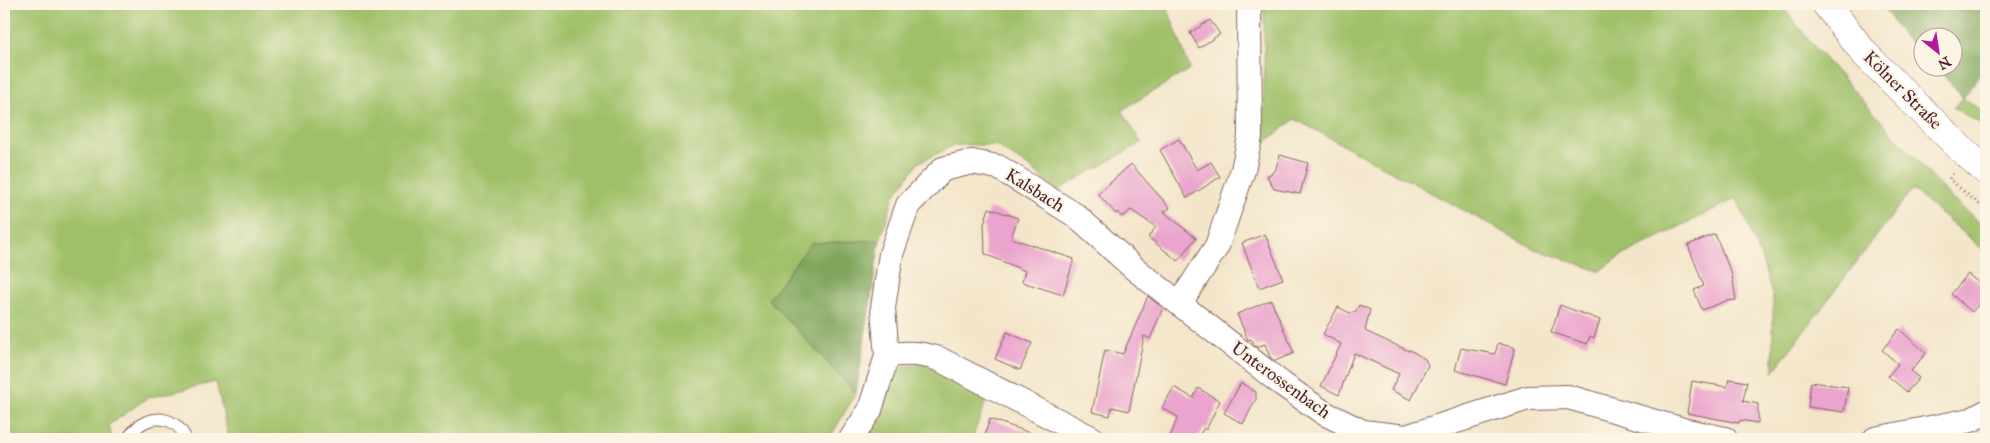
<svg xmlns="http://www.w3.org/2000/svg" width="1990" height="443" font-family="'IM FELL Great Primer',serif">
  <rect width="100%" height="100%" fill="#fcf5e5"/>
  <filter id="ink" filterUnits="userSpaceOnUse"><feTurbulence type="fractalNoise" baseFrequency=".02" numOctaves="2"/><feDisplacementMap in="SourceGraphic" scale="10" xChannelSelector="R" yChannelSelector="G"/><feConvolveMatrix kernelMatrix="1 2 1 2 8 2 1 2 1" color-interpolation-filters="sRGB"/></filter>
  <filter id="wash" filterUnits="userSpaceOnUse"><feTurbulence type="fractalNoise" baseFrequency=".0096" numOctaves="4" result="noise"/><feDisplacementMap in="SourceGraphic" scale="20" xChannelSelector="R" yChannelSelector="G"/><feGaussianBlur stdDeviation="1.12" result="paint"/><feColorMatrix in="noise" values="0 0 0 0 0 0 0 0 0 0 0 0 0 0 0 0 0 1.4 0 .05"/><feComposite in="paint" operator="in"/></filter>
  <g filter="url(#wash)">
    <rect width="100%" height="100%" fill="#f3e5c9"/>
    <g fill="#9fc068" stroke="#74704a">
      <polygon points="4,4 1166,4 1190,69 1122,110 1141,143 1058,190 1029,167 995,145 954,145 918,163 894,196 880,240 811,244 768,299 856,393 829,439 229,439 216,382 147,398 109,425 112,439 4,439"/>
      <polygon points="1264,4 1780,4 1817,50 1952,199 1986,228 1986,252 1912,189 1773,372 1773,297 1761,257 1737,198 1621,256 1599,271 1535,249 1295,119 1264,143"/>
      <polygon points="1963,98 1986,114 1986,127 1954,108"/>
      <polygon points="920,363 988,396 972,439 862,439 890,384 904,367"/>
    </g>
    <g fill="#7fa65c" stroke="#646244">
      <polygon points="1881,4 1986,4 1986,66 1963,98 1937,68 1952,68 1952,38 1922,38 1922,54 1903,36"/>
      <polygon points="880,240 856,393 768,299 811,243"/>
    </g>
    <g id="blocks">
      <g fill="#eaa4cd">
        <polygon points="1210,20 1220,34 1199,48 1190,33"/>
        <polygon points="1179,139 1197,170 1211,162 1220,177 1187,198 1160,150"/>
        <polygon points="1280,155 1308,163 1300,194 1274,189 1267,176 1275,171"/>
        <polygon points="1131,164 1170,208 1164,212 1196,238 1178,261 1148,237 1156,227 1131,210 1122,217 1117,212 1116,214 1098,194"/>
        <polygon points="989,208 1018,218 1011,238 1074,259 1063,295 1022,282 1025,271 985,254 984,224"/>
        <polygon points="1265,234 1283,279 1259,288 1242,243"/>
        <polygon points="1715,234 1732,275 1736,300 1726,301 1702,310 1694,290 1704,286 1688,245"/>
        <polygon points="1968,274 1986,289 1986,295 1972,312 1951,294"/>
        <polygon points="1148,296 1163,308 1150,339 1144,336 1129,411 1112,407 1110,416 1092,412 1105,350 1123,354"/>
        <polygon points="1271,300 1294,353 1275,361 1270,357 1265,344 1257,347 1251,339 1248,340 1237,314"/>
        <polygon points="1359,305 1370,310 1365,331 1409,351 1410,350 1425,359 1428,365 1411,400 1391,390 1399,374 1354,353 1339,395 1321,386 1341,344 1323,334 1338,307 1350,313 1356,311"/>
        <polygon points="1560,305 1600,320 1594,338 1590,336 1587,344 1551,332"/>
        <polygon points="1899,329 1926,353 1911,371 1919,378 1907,392 1888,376 1898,364 1882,350"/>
        <polygon points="1007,332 1032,343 1020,370 995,359"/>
        <polygon points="1498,343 1515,348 1505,384 1455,370 1461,348 1495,354"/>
        <polygon points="1729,379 1747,382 1743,401 1758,404 1758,423 1740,420 1739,423 1687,413 1692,381 1727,387"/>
        <polygon points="1811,382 1848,387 1844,412 1808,407"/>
        <polygon points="1241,383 1256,392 1256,399 1243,424 1224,413"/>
        <polygon points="1174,387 1193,398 1198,388 1220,401 1206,430 1204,428 1197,439 1169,439 1178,417 1162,408"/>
        <polygon points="990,419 1042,437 1041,439 983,439"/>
      </g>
    </g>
  </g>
  <g filter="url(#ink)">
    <use href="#blocks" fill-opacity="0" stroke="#856462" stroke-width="1"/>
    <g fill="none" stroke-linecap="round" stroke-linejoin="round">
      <defs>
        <path id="lane" d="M128 439C141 414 174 411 186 439"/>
        <g id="street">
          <polyline points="1180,303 1217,246 1243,170 1250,137 1249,4"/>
          <path d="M887 356C906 352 921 353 939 359L1093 439"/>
          <polyline points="851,439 870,410 887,356 883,308 891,254 908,205 943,169 972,162 998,167 1075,215 1135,269 1282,384 1324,413 1363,432 1406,437 1528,398 1568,397 1687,431 1725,439"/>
          <polyline points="1875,439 1971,420 1986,412"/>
        </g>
        <polyline id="primary" points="1826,4 1865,54 1960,148 1986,171"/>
      </defs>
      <use href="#lane" stroke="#856462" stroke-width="13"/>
      <use href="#street" stroke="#856462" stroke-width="26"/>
      <use href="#primary" stroke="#856462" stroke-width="29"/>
      <polyline stroke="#856462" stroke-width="3" stroke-dasharray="1 4" stroke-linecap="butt" points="1953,174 1949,179 1986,210"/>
      <use href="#lane" stroke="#fff" stroke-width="11"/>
      <use href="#street" stroke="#fff" stroke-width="24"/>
      <use href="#primary" stroke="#fff" stroke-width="28"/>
    </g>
  </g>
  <g text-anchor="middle" stroke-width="4.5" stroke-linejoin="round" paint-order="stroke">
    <g font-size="18" fill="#4a1f2b" stroke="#fcf5e5">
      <text transform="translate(1903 90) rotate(45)" y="6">Kölner Straße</text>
      <text transform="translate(1035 190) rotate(32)" y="6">Kalsbach</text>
      <text transform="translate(1281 380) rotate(36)" y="6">Unterossenbach</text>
    </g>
  </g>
  <rect width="1990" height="443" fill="none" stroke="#fcf5e5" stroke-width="20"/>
  <g transform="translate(1938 52) rotate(150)"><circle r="24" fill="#fcf5e5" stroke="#b59f9b"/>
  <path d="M0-4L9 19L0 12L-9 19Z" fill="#b5179e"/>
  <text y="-8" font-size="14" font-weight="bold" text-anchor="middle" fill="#4a1f2b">N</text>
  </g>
</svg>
